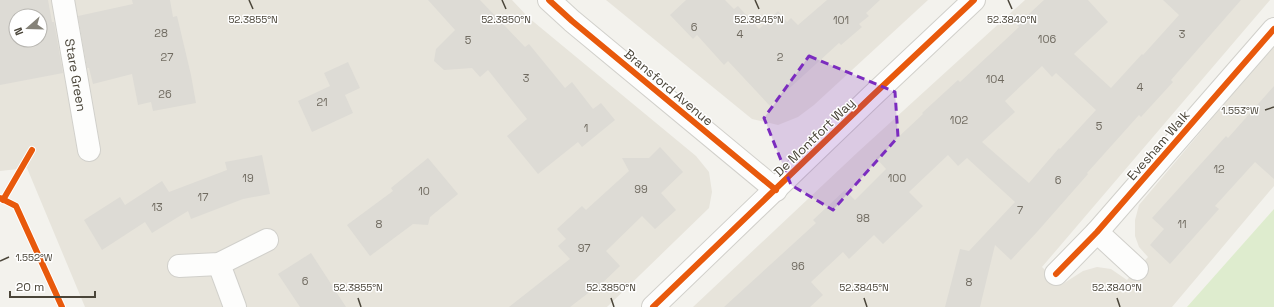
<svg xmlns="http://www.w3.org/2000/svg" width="1274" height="307" font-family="'Space Grotesk',sans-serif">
  <rect width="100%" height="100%" fill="#f3f2ed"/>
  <g fill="#e7e4db" fill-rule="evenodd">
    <path d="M0 0H512L529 18 696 156 709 172 712 192 709 208 607 307H85L27 168 0 171ZM16 16H40V40H16Z"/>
    <polygon points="606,0 928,0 814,105 798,117 778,125 752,119"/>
    <polygon points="1025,0 1270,0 1042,267 1061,285 1083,271 1097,267 1111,269 1127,280 1148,257 1139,247 1135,236 1135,220 1139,205 1274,45 1274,186 1172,307 693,307 859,151"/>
  </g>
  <polygon fill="#deecce" points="1274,209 1274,307 1187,307"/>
  <g fill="#dddbd5" fill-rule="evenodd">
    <path d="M0 0H48L52 22H54L63 73 0 85ZM16 16H40V40H16Z"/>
    <polygon points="132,0 170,0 173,17 177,16 191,75 196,103 153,111 151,102 138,105 132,74 93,84 89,68 87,68 78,16 133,4"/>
    <polygon points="428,0 480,0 525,47 529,44 565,88 572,82 593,109 601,103 615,120 582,147 578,142 538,174 507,136 527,119 488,70 480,77 472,68 444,70 434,61 436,49 455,30"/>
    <polygon points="686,0 725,0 734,9 738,6 759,29 778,11 787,22 791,18 798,25 827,0 880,0 866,13 869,16 859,24 862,27 841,45 839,43 770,106 728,61 724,65 697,35 693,39 670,15"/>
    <path d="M1044 0H1088L1108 22 1074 54 1111 88 1142 54 1143 55 1179 15 1163 0H1241L1171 80 1173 82 1141 117 1139 115 1087 173 1088 174 1037 232 1011 260 995 245 980 307H945L960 249 969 251 1015 202 967 158 958 166 948 155 909 192 923 206 883 244 874 235 849 259 843 252 811 282 823 295 810 307H724L816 223 813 220 845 190 855 200 886 169 876 158 923 114 922 113 958 80 960 82 1019 27 1017 25ZM1042 66 1052 77 1056 73 1096 110 1060 149 1059 148 1029 183 982 142 1015 112 1005 101Z"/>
    <polygon points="348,62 360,88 345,95 353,113 312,132 298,101 330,86 324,73"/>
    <polygon points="1274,86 1274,179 1255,162 1215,206 1219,209 1170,264 1150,245 1164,229 1152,218 1226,136 1228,138"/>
    <polygon points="660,147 683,172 661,193 676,210 655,229 642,216 606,251 620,266 597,288 596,287 570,307 509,307 570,259 558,246 566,239 557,229 582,206 586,210 629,171 622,158 649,158"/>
    <polygon points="262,155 270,194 243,199 191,219 188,211 152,233 145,222 102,250 84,220 120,197 125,205 162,181 169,192 227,170 225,162"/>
    <polygon points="428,158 458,194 430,217 428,225 413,224 370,256 347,225 393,191 391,188"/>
    <polygon points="311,253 346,307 300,307 278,274"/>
  </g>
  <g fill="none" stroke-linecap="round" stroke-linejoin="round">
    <defs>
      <g id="street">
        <path id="s1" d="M63 0 89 150"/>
        <polyline points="549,0 572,21 776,190"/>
        <polyline points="1097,232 1137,269"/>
        <polyline points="219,264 235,307"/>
        <polyline points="179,266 219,264 267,240"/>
        <polyline points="1056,274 1097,232 1274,29"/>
        <polyline points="653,307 871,97 974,0"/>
      </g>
    </defs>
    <use href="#street" stroke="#d1d0cb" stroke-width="24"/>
    <use href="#street" stroke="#fdfdfc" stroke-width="22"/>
    <defs>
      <g id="cycleway">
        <polyline points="549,0 572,21 776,190"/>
        <polyline points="0,198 16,206 62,307"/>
        <polyline points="3,200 32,150"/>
        <polyline points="1056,274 1097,232 1274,29"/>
        <polyline points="653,307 871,97 974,0"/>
      </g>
    </defs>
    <use href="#cycleway" stroke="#fff" stroke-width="8"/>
    <use href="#cycleway" stroke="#e8590c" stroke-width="6"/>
  </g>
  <path fill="#7b2cbf" fill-opacity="0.2" stroke="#7b2cbf" stroke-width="3" stroke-dasharray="8 5" stroke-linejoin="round" d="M809 56 895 92 898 137 833 210 791 185 764 118Z"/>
  <path fill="none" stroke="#4a4539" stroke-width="1.5" d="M249 0 253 9M502 0 506 9M755 0 759 9M1008 0 1012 9M1265 110 1274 107M0 261 9 257M358 298 361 307M611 298 614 307M864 298 867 307M1117 298 1120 307"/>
  <g text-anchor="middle" stroke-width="3" stroke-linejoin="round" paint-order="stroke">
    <g font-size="11" fill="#706b61">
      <text x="841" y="24">101</text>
      <text x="694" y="31">6</text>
      <text x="161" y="37">28</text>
      <text x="740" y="38">4</text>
      <text x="1182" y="38">3</text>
      <text x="1047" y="43">106</text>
      <text x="468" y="44">5</text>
      <text x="167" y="61">27</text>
      <text x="780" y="61">2</text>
      <text x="526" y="82">3</text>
      <text x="995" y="83">104</text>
      <text x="1140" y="91">4</text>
      <text x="165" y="98">26</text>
      <text x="322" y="106">21</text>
      <text x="959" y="124">102</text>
      <text x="1099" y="130">5</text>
      <text x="586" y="132">1</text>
      <text x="1219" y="173">12</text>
      <text x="248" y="182">19</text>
      <text x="897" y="182">100</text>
      <text x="1058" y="184">6</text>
      <text x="641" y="193">99</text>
      <text x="424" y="195">10</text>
      <text x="203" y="201">17</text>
      <text x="157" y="211">13</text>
      <text x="1020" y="214">7</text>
      <text x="863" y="222">98</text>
      <text x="379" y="228">8</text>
      <text x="1182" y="228">11</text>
      <text x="584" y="252">97</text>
      <text x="798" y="270">96</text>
      <text x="305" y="285">6</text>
      <text x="969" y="286">8</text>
    </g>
    <g font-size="13" fill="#4a4539" stroke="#fff">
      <text dy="5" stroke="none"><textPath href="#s1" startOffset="76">Stare Green</textPath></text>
      <text transform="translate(669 87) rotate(40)" y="5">Bransford Avenue</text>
      <text transform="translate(814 137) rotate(-44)" y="5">De Montfort Way</text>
      <text transform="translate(1158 145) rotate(-49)" y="5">Evesham Walk</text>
    </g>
  </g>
  <g font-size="10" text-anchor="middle" fill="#4a4539" stroke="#fff" stroke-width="3" stroke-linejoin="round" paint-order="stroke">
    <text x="1012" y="23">52.3840°N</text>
    <text x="253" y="23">52.3855°N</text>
    <text x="506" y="23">52.3850°N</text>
    <text x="759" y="23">52.3845°N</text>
    <text x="1240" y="114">1.553°W</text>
    <text x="34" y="261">1.552°W</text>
    <text x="358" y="291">52.3855°N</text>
    <text x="611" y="291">52.3850°N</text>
    <text x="864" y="291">52.3845°N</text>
    <text x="1117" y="291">52.3840°N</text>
  </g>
  <g transform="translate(28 28) rotate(250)"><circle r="19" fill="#ffffff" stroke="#b7b5b0"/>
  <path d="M0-3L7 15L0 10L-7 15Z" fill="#858278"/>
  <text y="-6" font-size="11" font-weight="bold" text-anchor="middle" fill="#4a4539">N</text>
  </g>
  <path d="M10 291v6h85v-6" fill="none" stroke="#4a4539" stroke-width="2"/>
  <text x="16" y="291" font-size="12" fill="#4a4539" stroke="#ffffff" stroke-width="3" paint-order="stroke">20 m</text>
</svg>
